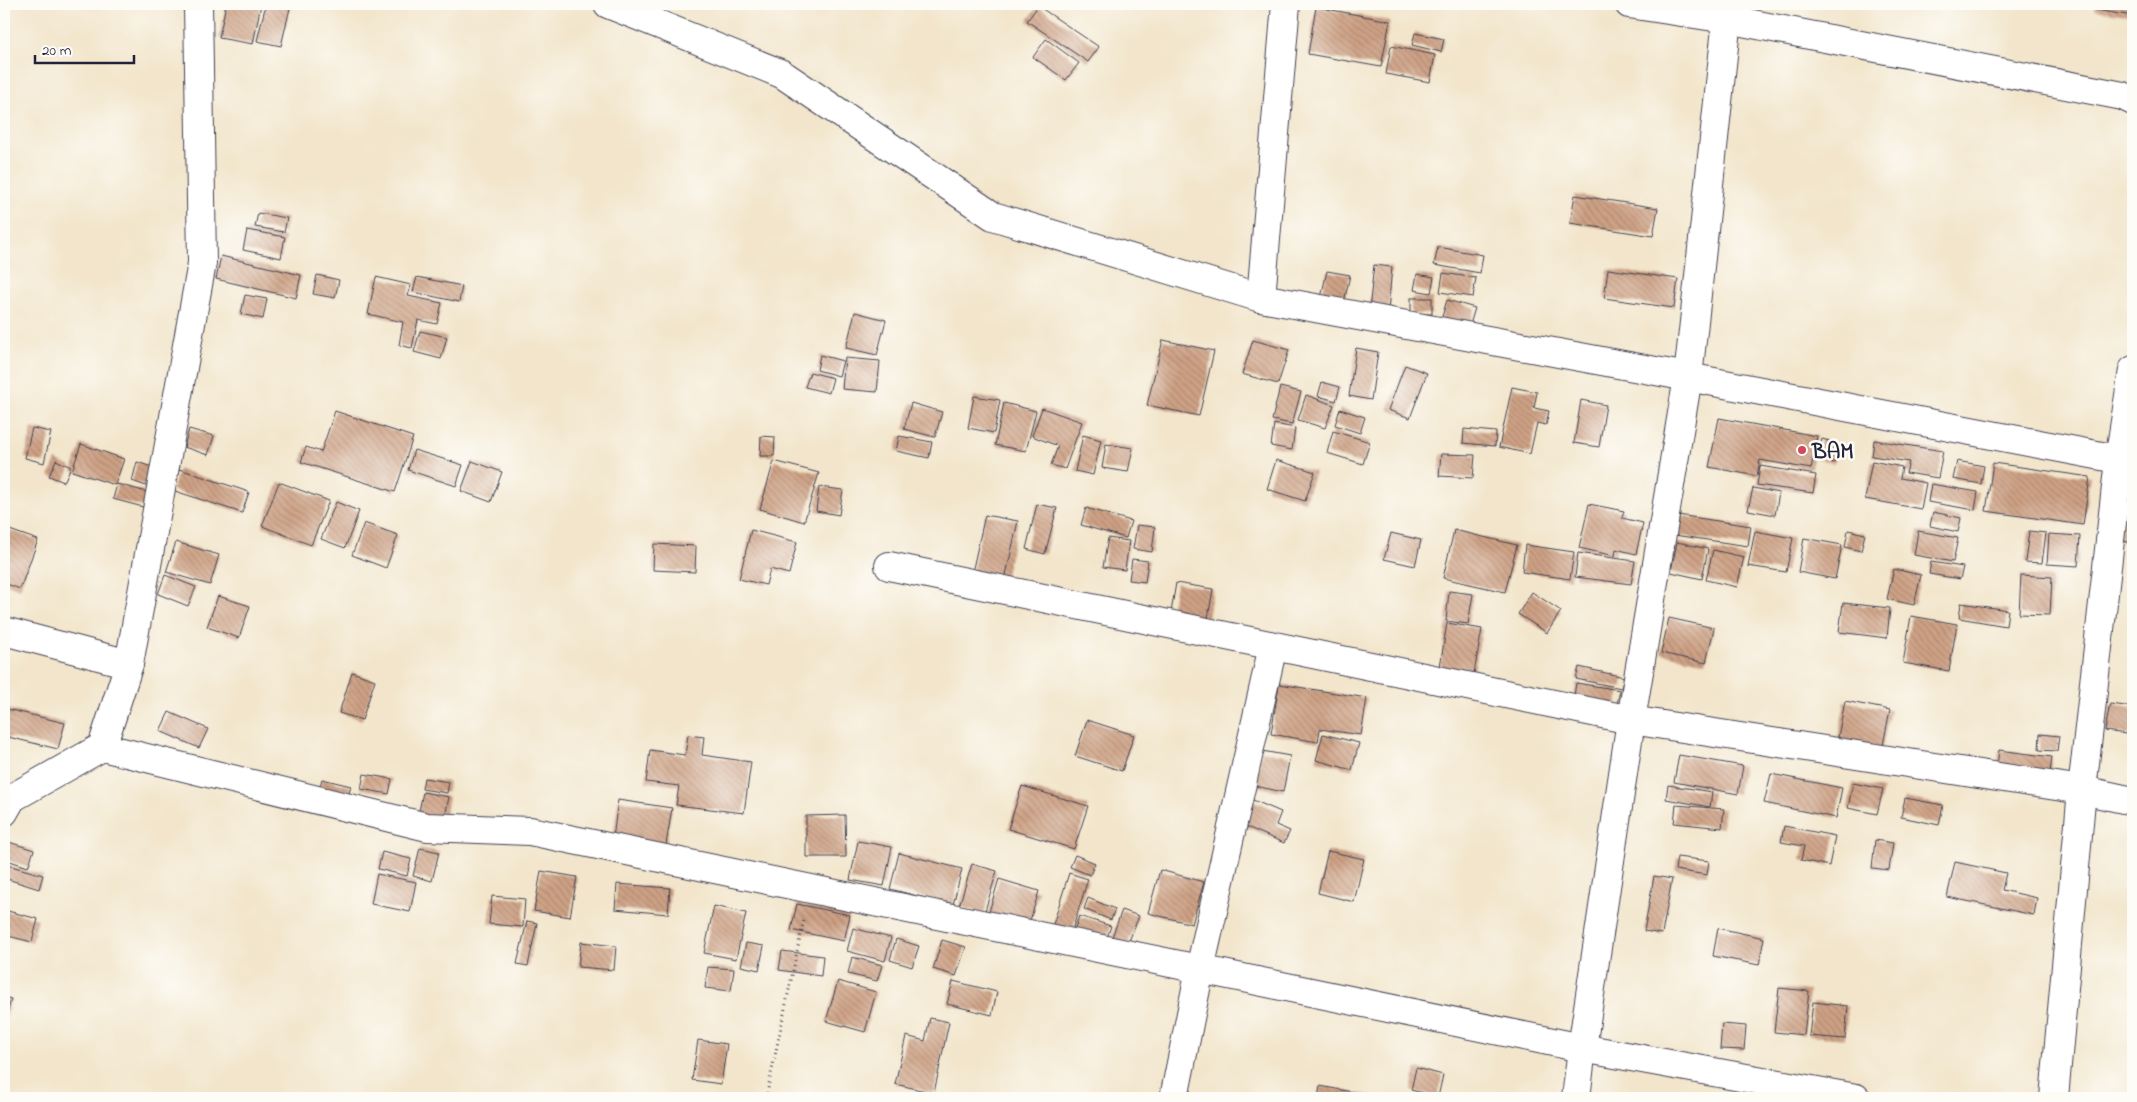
<svg xmlns="http://www.w3.org/2000/svg" width="2137" height="1102" font-family="'Indie Flower',sans-serif">
  <defs>
    <pattern id="building-back-hatch" width="6" height="6" patternUnits="userSpaceOnUse" patternTransform="scale(1.25)"><rect width="6" height="6" fill="#cfa285"/><path d="M-1 5l2 2M0 0l6 6M5-1l2 2" fill="none" stroke="#a8846e"/></pattern>
  </defs>
  <rect width="100%" height="100%" fill="#fdfcf7"/>
  <filter id="ink" filterUnits="userSpaceOnUse"><feTurbulence type="fractalNoise" baseFrequency=".02" numOctaves="2"/><feDisplacementMap in="SourceGraphic" scale="10" xChannelSelector="R" yChannelSelector="G"/><feConvolveMatrix kernelMatrix="1 2 1 2 8 2 1 2 1" color-interpolation-filters="sRGB"/></filter>
  <filter id="wash" filterUnits="userSpaceOnUse"><feTurbulence type="fractalNoise" baseFrequency=".0096" numOctaves="4" result="noise"/><feDisplacementMap in="SourceGraphic" scale="20" xChannelSelector="R" yChannelSelector="G"/><feGaussianBlur stdDeviation="1.12" result="paint"/><feColorMatrix in="noise" values="0 0 0 0 0 0 0 0 0 0 0 0 0 0 0 0 0 1.4 0 .05"/><feComposite in="paint" operator="in"/></filter>
  <g filter="url(#wash)">
    <rect width="100%" height="100%" fill="#f2e5cb"/>
    <g id="blocks">
      <g fill="url(#building-back-hatch)">
        <polygon points="226,4 261,4 253,44 219,38"/>
        <polygon points="266,4 291,4 281,46 257,41"/>
        <polygon points="2096,4 2133,4 2133,16 2095,10"/>
        <polygon points="1038,6 1099,47 1088,62 1027,21"/>
        <polygon points="1316,7 1390,21 1381,67 1308,54"/>
        <polygon points="1415,33 1444,39 1441,52 1412,45"/>
        <polygon points="1046,39 1079,63 1066,80 1033,57"/>
        <polygon points="1391,46 1435,55 1430,82 1386,74"/>
        <polygon points="1575,195 1658,208 1653,236 1570,223"/>
        <polygon points="258,213 287,218 284,232 255,227"/>
        <polygon points="247,230 285,237 281,258 243,250"/>
        <polygon points="1438,247 1483,255 1480,273 1434,265"/>
        <polygon points="221,256 301,275 296,298 216,279"/>
        <polygon points="1374,265 1392,267 1388,312 1369,310"/>
        <polygon points="1608,269 1678,279 1674,308 1604,298"/>
        <polygon points="1327,271 1350,275 1343,307 1320,302"/>
        <polygon points="1443,273 1476,278 1473,297 1440,292"/>
        <polygon points="1417,274 1434,277 1431,293 1414,290"/>
        <polygon points="317,275 339,280 335,298 313,294"/>
        <polygon points="376,277 411,285 408,296 442,303 437,324 418,320 412,348 399,345 403,322 368,314"/>
        <polygon points="417,277 462,286 459,302 413,292"/>
        <polygon points="245,295 267,299 263,319 241,314"/>
        <rect x="1411" y="298" width="21" height="16"/>
        <polygon points="1447,300 1475,308 1469,328 1441,320"/>
        <polygon points="855,312 886,320 877,355 846,348"/>
        <polygon points="420,331 447,337 441,359 414,352"/>
        <polygon points="1163,340 1214,351 1199,416 1147,405"/>
        <polygon points="1253,340 1289,350 1278,384 1242,374"/>
        <polygon points="1356,348 1378,352 1371,400 1349,396"/>
        <polygon points="820,355 843,361 839,376 817,370"/>
        <polygon points="845,358 880,361 877,392 842,389"/>
        <polygon points="1405,365 1427,373 1410,418 1388,410"/>
        <polygon points="810,372 833,378 829,393 805,387"/>
        <polygon points="1322,382 1340,387 1336,401 1318,396"/>
        <polygon points="1280,387 1301,392 1292,424 1272,420"/>
        <polygon points="1512,387 1537,392 1534,408 1549,411 1546,425 1537,423 1530,454 1499,447"/>
        <polygon points="1306,395 1334,405 1325,428 1298,420"/>
        <polygon points="974,396 1000,400 994,433 968,428"/>
        <polygon points="1581,400 1606,405 1599,447 1574,443"/>
        <polygon points="911,403 942,412 935,437 904,429"/>
        <polygon points="1004,403 1036,411 1026,451 995,445"/>
        <polygon points="1042,408 1082,422 1065,469 1051,465 1058,446 1032,436"/>
        <polygon points="1340,409 1365,417 1360,433 1335,425"/>
        <polygon points="335,411 413,437 395,492 301,462 306,447 321,452"/>
        <polygon points="1719,418 1817,436 1811,469 1760,460 1757,476 1709,467"/>
        <polygon points="1274,424 1295,428 1292,450 1271,446"/>
        <polygon points="32,428 51,432 44,463 25,458"/>
        <polygon points="189,429 214,436 208,455 184,447"/>
        <polygon points="1464,429 1496,432 1495,446 1463,443"/>
        <polygon points="1333,431 1370,442 1363,464 1327,453"/>
        <polygon points="1083,435 1101,440 1093,475 1075,471"/>
        <polygon points="761,436 775,437 774,456 760,456"/>
        <polygon points="899,436 932,442 929,458 896,451"/>
        <polygon points="1822,439 1840,444 1834,463 1817,459"/>
        <polygon points="1874,440 1943,451 1938,478 1906,473 1909,462 1872,456"/>
        <polygon points="81,444 124,459 115,485 72,471"/>
        <polygon points="1106,444 1133,448 1128,472 1102,468"/>
        <polygon points="414,450 463,465 456,486 408,470"/>
        <polygon points="1441,454 1475,455 1473,478 1439,476"/>
        <polygon points="56,460 71,467 64,482 49,476"/>
        <polygon points="1276,460 1315,472 1305,501 1267,489"/>
        <polygon points="472,461 502,472 491,502 461,491"/>
        <polygon points="774,461 819,473 804,522 760,509"/>
        <polygon points="1872,461 1902,467 1900,478 1926,483 1921,509 1865,499"/>
        <polygon points="1957,461 1984,466 1981,484 1953,479"/>
        <polygon points="137,462 155,468 149,487 132,481"/>
        <polygon points="1993,463 2090,477 2083,525 1986,511"/>
        <polygon points="1760,466 1816,475 1813,493 1757,485"/>
        <polygon points="179,469 249,492 242,513 172,490"/>
        <polygon points="279,482 329,501 311,545 262,526"/>
        <polygon points="117,484 147,492 143,507 113,499"/>
        <polygon points="1931,484 1978,492 1975,510 1928,502"/>
        <polygon points="819,487 843,490 839,515 816,511"/>
        <polygon points="1753,488 1779,493 1775,515 1748,510"/>
        <polygon points="336,502 359,511 345,548 321,539"/>
        <polygon points="1037,504 1057,508 1045,554 1026,549"/>
        <polygon points="1589,504 1624,511 1622,518 1643,523 1636,554 1616,549 1615,556 1579,548"/>
        <polygon points="1086,508 1131,521 1126,538 1081,525"/>
        <polygon points="1933,512 1961,518 1958,532 1930,526"/>
        <polygon points="985,515 1018,521 1004,584 971,577"/>
        <polygon points="1678,515 1751,526 1748,546 1674,535"/>
        <polygon points="2121,518 2133,520 2133,543 2117,540"/>
        <polygon points="364,523 398,535 386,568 352,555"/>
        <polygon points="1137,525 1155,527 1152,552 1133,549"/>
        <polygon points="4,528 38,540 20,589 4,583"/>
        <polygon points="751,530 797,542 789,574 770,569 766,585 739,579"/>
        <polygon points="1454,530 1517,545 1505,592 1443,578"/>
        <polygon points="1848,530 1865,534 1861,551 1845,547"/>
        <polygon points="1755,531 1793,538 1786,572 1748,566"/>
        <polygon points="1918,531 1958,538 1953,562 1914,555"/>
        <polygon points="2029,531 2046,533 2042,563 2025,562"/>
        <polygon points="1391,533 1421,540 1415,566 1384,559"/>
        <polygon points="2049,534 2080,536 2078,566 2047,564"/>
        <polygon points="1108,538 1129,541 1125,570 1103,567"/>
        <polygon points="1804,538 1842,545 1835,579 1798,572"/>
        <polygon points="176,542 219,555 210,585 166,572"/>
        <polygon points="1677,542 1708,549 1702,579 1671,572"/>
        <polygon points="654,544 696,546 695,572 653,570"/>
        <polygon points="1525,545 1574,552 1570,579 1522,572"/>
        <polygon points="1713,550 1744,557 1737,587 1706,580"/>
        <polygon points="1578,553 1635,561 1631,584 1575,577"/>
        <polygon points="1132,559 1148,561 1145,582 1129,580"/>
        <polygon points="1931,562 1963,567 1960,579 1929,574"/>
        <polygon points="1894,569 1921,575 1914,605 1887,599"/>
        <polygon points="165,575 196,587 188,606 158,594"/>
        <polygon points="2021,575 2052,577 2050,615 2019,614"/>
        <polygon points="1176,583 1213,589 1207,624 1170,618"/>
        <polygon points="1449,591 1473,594 1468,624 1446,621"/>
        <polygon points="1532,592 1561,611 1547,633 1518,614"/>
        <polygon points="218,596 250,606 239,638 207,627"/>
        <polygon points="1843,603 1890,608 1887,638 1839,632"/>
        <polygon points="1961,603 2008,610 2006,626 1959,618"/>
        <polygon points="1911,616 1957,624 1949,671 1903,663"/>
        <polygon points="1669,618 1714,628 1706,663 1661,653"/>
        <polygon points="1447,623 1482,629 1472,684 1438,679"/>
        <polygon points="1579,667 1624,677 1621,688 1576,679"/>
        <polygon points="352,672 375,680 362,720 339,713"/>
        <polygon points="1576,683 1620,690 1617,704 1574,696"/>
        <polygon points="1279,684 1367,698 1361,735 1320,729 1318,742 1271,734"/>
        <polygon points="1845,701 1890,710 1882,750 1837,742"/>
        <polygon points="2110,704 2133,707 2133,735 2105,731"/>
        <polygon points="7,709 65,723 58,749 4,736 4,721"/>
        <polygon points="169,712 208,729 199,748 160,731"/>
        <polygon points="1087,720 1134,735 1122,771 1075,756"/>
        <polygon points="1323,734 1359,743 1352,770 1316,760"/>
        <polygon points="2040,734 2059,736 2057,751 2039,750"/>
        <polygon points="688,735 704,737 702,755 751,762 744,813 676,805 679,786 646,782 650,750 685,755"/>
        <polygon points="1999,750 2052,757 2049,781 1996,774"/>
        <polygon points="1262,751 1290,756 1283,792 1255,786"/>
        <polygon points="1679,755 1743,766 1738,794 1674,782"/>
        <polygon points="364,774 392,779 389,794 361,789"/>
        <polygon points="1771,774 1842,788 1836,818 1764,803"/>
        <polygon points="424,778 449,782 447,793 422,789"/>
        <polygon points="322,779 351,786 346,804 317,797"/>
        <polygon points="1853,783 1883,789 1877,814 1848,808"/>
        <polygon points="1668,785 1712,792 1710,807 1666,799"/>
        <polygon points="1022,786 1088,806 1074,849 1008,829"/>
        <polygon points="423,792 449,797 443,827 417,821"/>
        <polygon points="1905,798 1943,805 1939,825 1901,817"/>
        <polygon points="618,800 672,808 666,845 613,838"/>
        <polygon points="1253,800 1281,812 1276,825 1290,831 1284,843 1242,825"/>
        <polygon points="1676,805 1724,809 1722,828 1674,823"/>
        <polygon points="845,815 846,857 806,857 806,816"/>
        <polygon points="1784,826 1835,836 1829,866 1801,860 1804,846 1781,842"/>
        <polygon points="1875,840 1893,843 1889,870 1872,868"/>
        <polygon points="858,841 892,847 884,886 850,880"/>
        <polygon points="9,842 34,850 28,867 4,859"/>
        <polygon points="420,848 439,852 432,881 413,876"/>
        <polygon points="1328,851 1364,859 1354,902 1318,893"/>
        <polygon points="382,852 411,859 407,876 378,869"/>
        <polygon points="899,853 962,869 953,905 890,889"/>
        <polygon points="1075,855 1095,863 1090,875 1070,867"/>
        <polygon points="1677,857 1709,861 1707,875 1675,870"/>
        <polygon points="1955,862 2006,873 2002,890 2037,898 2034,915 1947,897"/>
        <polygon points="4,864 43,875 39,889 4,878"/>
        <polygon points="972,864 997,871 984,914 959,906"/>
        <polygon points="1160,870 1204,882 1192,924 1148,913"/>
        <polygon points="541,871 577,877 570,917 534,911"/>
        <polygon points="1069,873 1088,879 1070,937 1051,931"/>
        <polygon points="377,874 416,882 410,912 371,904"/>
        <polygon points="1654,876 1672,879 1662,934 1644,931"/>
        <polygon points="999,879 1039,891 1028,927 988,915"/>
        <polygon points="617,884 670,888 668,914 615,909"/>
        <polygon points="492,896 525,899 523,927 489,924"/>
        <polygon points="1088,898 1115,909 1111,920 1084,909"/>
        <polygon points="797,904 850,915 844,941 791,930"/>
        <polygon points="714,906 746,913 736,959 704,953"/>
        <polygon points="4,910 38,919 32,942 4,935"/>
        <polygon points="1122,910 1139,916 1127,946 1111,940"/>
        <polygon points="1079,916 1111,926 1104,947 1072,937"/>
        <polygon points="527,921 537,923 528,966 517,964"/>
        <polygon points="853,928 891,938 885,961 847,951"/>
        <polygon points="1718,928 1764,938 1759,965 1713,956"/>
        <polygon points="896,939 919,946 912,967 890,960"/>
        <polygon points="942,940 966,947 956,976 933,969"/>
        <polygon points="581,942 616,946 614,970 578,967"/>
        <polygon points="746,943 764,946 759,970 741,966"/>
        <polygon points="782,951 823,956 821,976 779,970"/>
        <polygon points="852,957 882,965 877,981 848,974"/>
        <polygon points="708,967 734,969 731,991 705,988"/>
        <polygon points="838,981 876,992 865,1032 826,1021"/>
        <polygon points="953,981 997,992 992,1015 947,1004"/>
        <polygon points="1779,988 1809,991 1804,1035 1774,1032"/>
        <polygon points="4,997 11,999 6,1019 4,1018"/>
        <polygon points="1813,1002 1848,1006 1845,1039 1809,1036"/>
        <polygon points="930,1018 949,1022 934,1093 895,1084 906,1036 925,1041"/>
        <polygon points="1722,1024 1746,1026 1744,1050 1720,1049"/>
        <polygon points="698,1040 727,1044 721,1084 692,1080"/>
        <polygon points="1416,1068 1443,1075 1438,1097 1411,1090"/>
        <polygon points="1320,1086 1379,1097 1379,1098 1318,1098"/>
      </g>
    </g>
  </g>
  <g filter="url(#ink)">
    <use href="#blocks" fill-opacity="0" stroke="#413f51" stroke-width="1"/>
    <g fill="none" stroke-linecap="round" stroke-linejoin="round">
      <defs>
        <g id="minor">
          <polyline points="608,4 782,74 993,216 1261,298 1688,377 2133,462"/>
          <polyline points="1629,4 1727,19 2123,96 2133,101"/>
          <polyline points="1261,298 1286,4"/>
          <polyline points="889,566 1631,720 2082,790 2133,801"/>
          <polyline points="4,631 129,664"/>
          <polyline points="102,747 427,827 530,831 1582,1048 1856,1098"/>
          <polyline points="4,812 12,798 102,747 129,664 202,263 198,4"/>
          <polyline points="1174,1098 1200,969 1273,646"/>
          <polyline points="1576,1098 1582,1048 1631,720 1688,377 1727,19"/>
          <polyline points="2054,1098 2082,790 2119,460 2133,370"/>
        </g>
      </defs>
      <use href="#minor" stroke="#413f51" stroke-width="30"/>
      <polyline stroke="#413f51" stroke-width="3" stroke-dasharray="1 4" stroke-linecap="butt" points="766,1098 804,919"/>
      <use href="#minor" stroke="#fff" stroke-width="28"/>
    </g>
  </g>
  <circle fill="#d1495b" stroke="#fdfcf7" stroke-width="2" cx="1802" cy="450" r="5"/>
  <g text-anchor="middle" stroke-width="5" stroke-linejoin="round" paint-order="stroke">
    <g font-size="22" font-weight="bold" fill="#22223b" stroke="#fdfcf7" text-anchor="start">
      <text x="1812" y="458">BAM</text>
    </g>
  </g>
  <rect width="2137" height="1102" fill="none" stroke="#fdfcf7" stroke-width="20"/>
  <path d="M35 55v8h99v-8" fill="none" stroke="#22223b" stroke-width="2.5"/>
  <text x="42" y="55" font-size="15" fill="#22223b" stroke="#fdfcf7" stroke-width="4" paint-order="stroke">20 m</text>
</svg>
